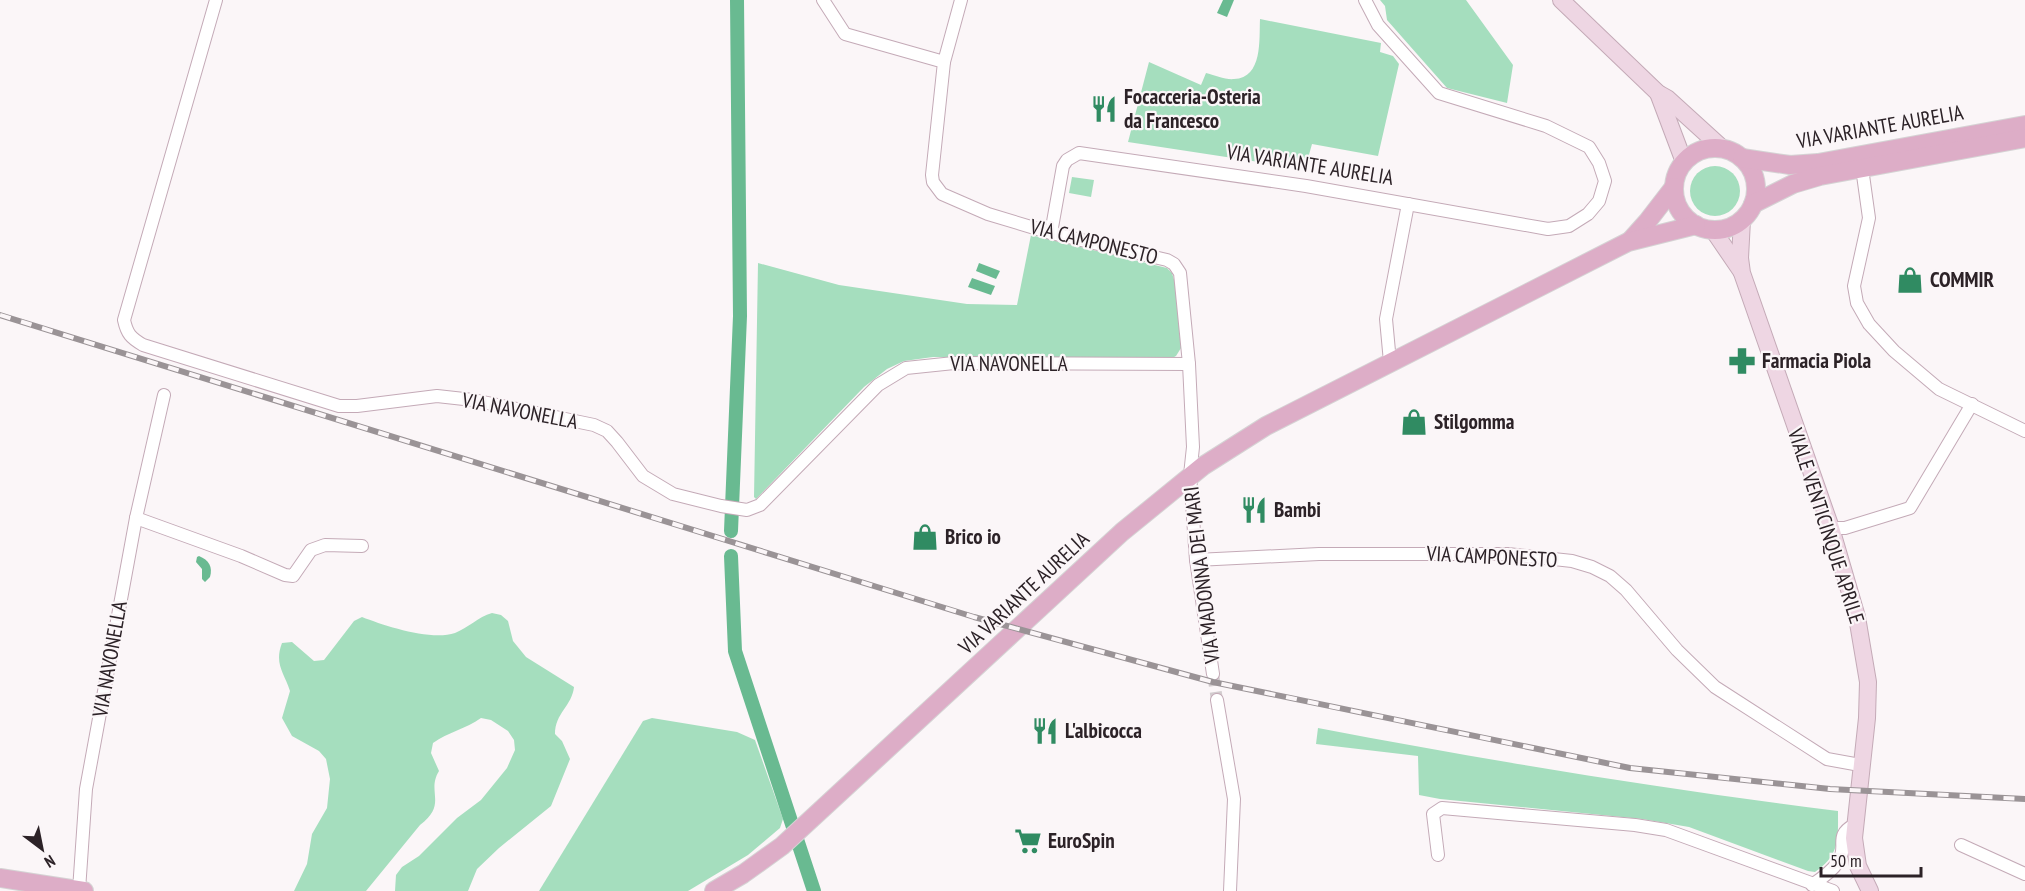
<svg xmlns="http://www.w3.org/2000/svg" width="2025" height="891" font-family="'PT Sans Narrow',sans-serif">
  <rect width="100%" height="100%" fill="#fbf6f8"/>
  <g fill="#a5debe">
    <polygon points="1380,0 1466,0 1513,65 1507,103 1447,88 1387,20 1385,6"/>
    <path d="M1260 19 1381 43 1380 52 1393 56 1399 64 1378 156 1312 144 1305 169 1128 142 1149 62 1201 85 1206 73C1214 75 1226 80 1234 79 1263 78 1259 39 1260 19Z"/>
    <circle cx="1715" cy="191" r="25"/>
    <polygon points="1072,177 1094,180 1091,197 1069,193"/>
    <polygon points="1031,235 1167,268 1172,273 1175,283 1181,348 1176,356 1170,359 933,357 904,361 887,369 864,387 756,499 754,497 758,263 839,285 967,304 1017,305"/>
    <path d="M492 613 501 615 508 621 513 641 526 657 574 687C572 706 555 713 555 734L562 741 570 759 551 806 499 848 477 869 468 891H395L396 875 402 867 419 856 457 818 481 800 507 768 515 750 514 740 508 731 491 720 481 718C466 729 448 732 433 743L431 753 439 771C426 792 448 804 420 825L366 891H294L307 864 312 834 327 808 330 779 326 759 319 751 292 736 282 718 290 691C284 672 274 664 282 643L292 642 314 661 324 660 354 621 362 617C385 626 431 641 455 633 468 628 478 617 492 613Z"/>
    <polygon points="652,718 737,732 755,740 783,819 780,828 748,855 688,891 539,891 643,721"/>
    <path d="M1318 728C1490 761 1664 789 1838 811 1838 839 1840 855 1815 872L1808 871 1689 827 1642 819 1440 799 1419 795 1418 756 1316 744Z"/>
  </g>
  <g fill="#69ba91">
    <polygon points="1223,0 1234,0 1227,17 1217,13"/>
    <polygon points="979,263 1000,271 996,279 976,271"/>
    <polygon points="972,278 995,286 991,295 968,287"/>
    <path d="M199 556C209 560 213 567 210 577L205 582 202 579V569L196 562 197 557Z"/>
  </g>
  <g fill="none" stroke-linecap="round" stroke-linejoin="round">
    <g stroke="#69ba91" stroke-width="14">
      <polyline points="731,531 740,316 737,0"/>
      <polyline points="731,556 735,651 814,891"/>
    </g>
    <polyline stroke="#d2ccce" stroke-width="12" stroke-dasharray="12 6" stroke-linecap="butt" points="1213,674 1217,700"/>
    <defs>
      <g id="minor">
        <path d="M216 0 124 320C127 334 131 338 143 345L339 406H357L437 396 473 400 594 425 607 431 617 442 643 476 673 494 721 506 747 510 760 505 878 385 906 368 954 363 1189 364"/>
        <polyline points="823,0 845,34 944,62 932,175 933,182 942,194 988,214 1051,233 1167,260 1174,264 1180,273 1189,364 1193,447 1190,475 1196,560 1213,674"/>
        <polyline points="944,62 961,0"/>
        <polyline points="1862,168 1869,218 1854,286 1857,303 1869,324 1894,351 1939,389 2025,431"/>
        <polyline points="1051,233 1063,166 1067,160 1079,153 1306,186 1548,229 1569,226 1588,214 1599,201 1605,181 1599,163 1589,147 1546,126 1439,93 1378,25 1365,0"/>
        <polyline points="1390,362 1386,319 1408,204"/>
        <polyline points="136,518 241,556 285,575 293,576 311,550 325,545 362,546"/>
        <polyline points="1831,528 1845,528 1910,508 1972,404"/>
        <polyline points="1196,560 1319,554 1508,554 1572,561 1592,567 1610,576 1626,590 1677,650 1715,687 1827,759 1860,765"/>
        <polyline points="1217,700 1234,799 1230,891"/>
        <polyline points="1961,845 2025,874"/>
        <polyline points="1438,855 1433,814 1442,808 1635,825 1666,830 1833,891"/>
        <path d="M1812 885C1821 879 1832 871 1838 862 1849 847 1833 836 1854 825"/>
        <polyline points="79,890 86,789 136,518 164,395"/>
      </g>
      <g id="secondary">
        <polyline points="1561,0 1658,93 1667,98 1722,148"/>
        <polyline points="1658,93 1684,162"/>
        <polyline points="1742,220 1740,258 1742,273 1831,528 1857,617 1868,682 1867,718 1854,838 1858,866 1870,891"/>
        <polyline points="1713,230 1741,271"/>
      </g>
      <g id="primary">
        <circle cx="1715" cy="189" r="41"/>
        <polyline points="1742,158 1790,165 1818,163 2025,125"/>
        <polyline points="1753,204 1793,184 1820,176 2025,138"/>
        <polyline points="1630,241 1647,222 1674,187"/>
        <polyline points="0,878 84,891"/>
        <polyline points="714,891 743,874 782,846 1122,532 1203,466 1266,426 1628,242 1696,225"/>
      </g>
    </defs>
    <use href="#minor" stroke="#c4aab7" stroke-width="14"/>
    <use href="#secondary" stroke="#c4aab7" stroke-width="18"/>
    <use href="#primary" stroke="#d5d3d4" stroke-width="20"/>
    <use href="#minor" stroke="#fff" stroke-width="12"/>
    <use href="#secondary" stroke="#eed6e3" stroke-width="16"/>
    <use href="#primary" stroke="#ddadc7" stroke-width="18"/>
    <defs>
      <polyline id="rail" points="0,315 974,617 1213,682 1630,768 1830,789 2025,799"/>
    </defs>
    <use href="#rail" stroke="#9a9396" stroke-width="6"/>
    <use href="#rail" stroke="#fbf6f8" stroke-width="4" stroke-dasharray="11" stroke-linecap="butt"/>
  </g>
  <defs>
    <symbol id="restaurant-bare" viewBox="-9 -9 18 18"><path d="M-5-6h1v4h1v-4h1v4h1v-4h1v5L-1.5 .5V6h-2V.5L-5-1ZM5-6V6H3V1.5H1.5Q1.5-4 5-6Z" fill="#308b62" stroke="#fbf6f8" stroke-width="2.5" paint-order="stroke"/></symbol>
    <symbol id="shop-bare" viewBox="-9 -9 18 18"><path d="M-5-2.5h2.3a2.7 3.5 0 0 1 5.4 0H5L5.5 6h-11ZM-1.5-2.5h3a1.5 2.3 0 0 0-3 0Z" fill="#308b62" stroke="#fbf6f8" stroke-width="2.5" paint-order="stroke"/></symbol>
    <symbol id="pharmacy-bare" viewBox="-9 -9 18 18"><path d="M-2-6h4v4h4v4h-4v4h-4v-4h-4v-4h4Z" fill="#308b62" stroke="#fbf6f8" stroke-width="2.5" paint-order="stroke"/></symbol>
    <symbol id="supermarket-bare" viewBox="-9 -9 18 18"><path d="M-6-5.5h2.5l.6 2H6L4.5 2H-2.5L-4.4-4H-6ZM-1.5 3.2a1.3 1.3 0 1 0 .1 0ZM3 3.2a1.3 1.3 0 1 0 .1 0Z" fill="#308b62" stroke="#fbf6f8" stroke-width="2.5" paint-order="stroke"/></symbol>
  </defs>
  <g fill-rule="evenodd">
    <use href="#restaurant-bare" x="1085" y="90" width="38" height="38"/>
    <use href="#shop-bare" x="1891" y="261" width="38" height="38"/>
    <use href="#pharmacy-bare" x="1723" y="342" width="38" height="38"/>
    <use href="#shop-bare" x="1395" y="403" width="38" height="38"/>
    <use href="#restaurant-bare" x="1235" y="491" width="38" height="38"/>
    <use href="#shop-bare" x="906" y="518" width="38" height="38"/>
    <use href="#restaurant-bare" x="1026" y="712" width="38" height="38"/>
    <use href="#supermarket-bare" x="1009" y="822" width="38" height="38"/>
  </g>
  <g text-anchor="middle" stroke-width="4.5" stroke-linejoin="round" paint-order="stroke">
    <g font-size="21" font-weight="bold" fill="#2c2227" stroke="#fbf6f8" text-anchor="start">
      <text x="1124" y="104">Focacceria-Osteria<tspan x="1124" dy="24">da Francesco</tspan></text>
      <text x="1930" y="287">COMMIR</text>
      <text x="1762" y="368">Farmacia Piola</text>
      <text x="1434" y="429">Stilgomma</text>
      <text x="1274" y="517">Bambi</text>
      <text x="945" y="544">Brico io</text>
      <text x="1065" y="738">L'albicocca</text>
      <text x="1048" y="848">EuroSpin</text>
    </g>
    <g font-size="21" fill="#2c2227" stroke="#fbf6f8">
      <text transform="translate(1880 127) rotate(-10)" y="7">VIA VARIANTE AURELIA</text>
      <text transform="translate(1310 165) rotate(9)" y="7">VIA VARIANTE AURELIA</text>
      <text transform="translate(1094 242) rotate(14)" y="7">VIA CAMPONESTO</text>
      <text x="1009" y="371">VIA NAVONELLA</text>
      <text transform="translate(520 411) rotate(11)" y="7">VIA NAVONELLA</text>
      <text transform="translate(1826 526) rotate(72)" y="7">VIALE VENTICINQUE APRILE</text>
      <text transform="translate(1492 557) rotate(3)" y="7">VIA CAMPONESTO</text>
      <text transform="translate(1202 575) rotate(-97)" y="7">VIA MADONNA DEI MARI</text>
      <text transform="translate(1024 593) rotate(-43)" y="7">VIA VARIANTE AURELIA</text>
      <text transform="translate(110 659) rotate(-80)" y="7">VIA NAVONELLA</text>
    </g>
  </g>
  <g transform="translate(42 849) rotate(148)" stroke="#fbf6f8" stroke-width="4.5" paint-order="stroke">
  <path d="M0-4.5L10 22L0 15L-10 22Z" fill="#2c2227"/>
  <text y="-9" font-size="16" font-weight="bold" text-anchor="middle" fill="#2c2227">N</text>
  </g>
  <path d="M1821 867v9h100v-9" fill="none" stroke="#2c2227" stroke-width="3"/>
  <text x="1830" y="867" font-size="18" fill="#2c2227" stroke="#fbf6f8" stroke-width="4.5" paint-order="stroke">50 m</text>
</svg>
